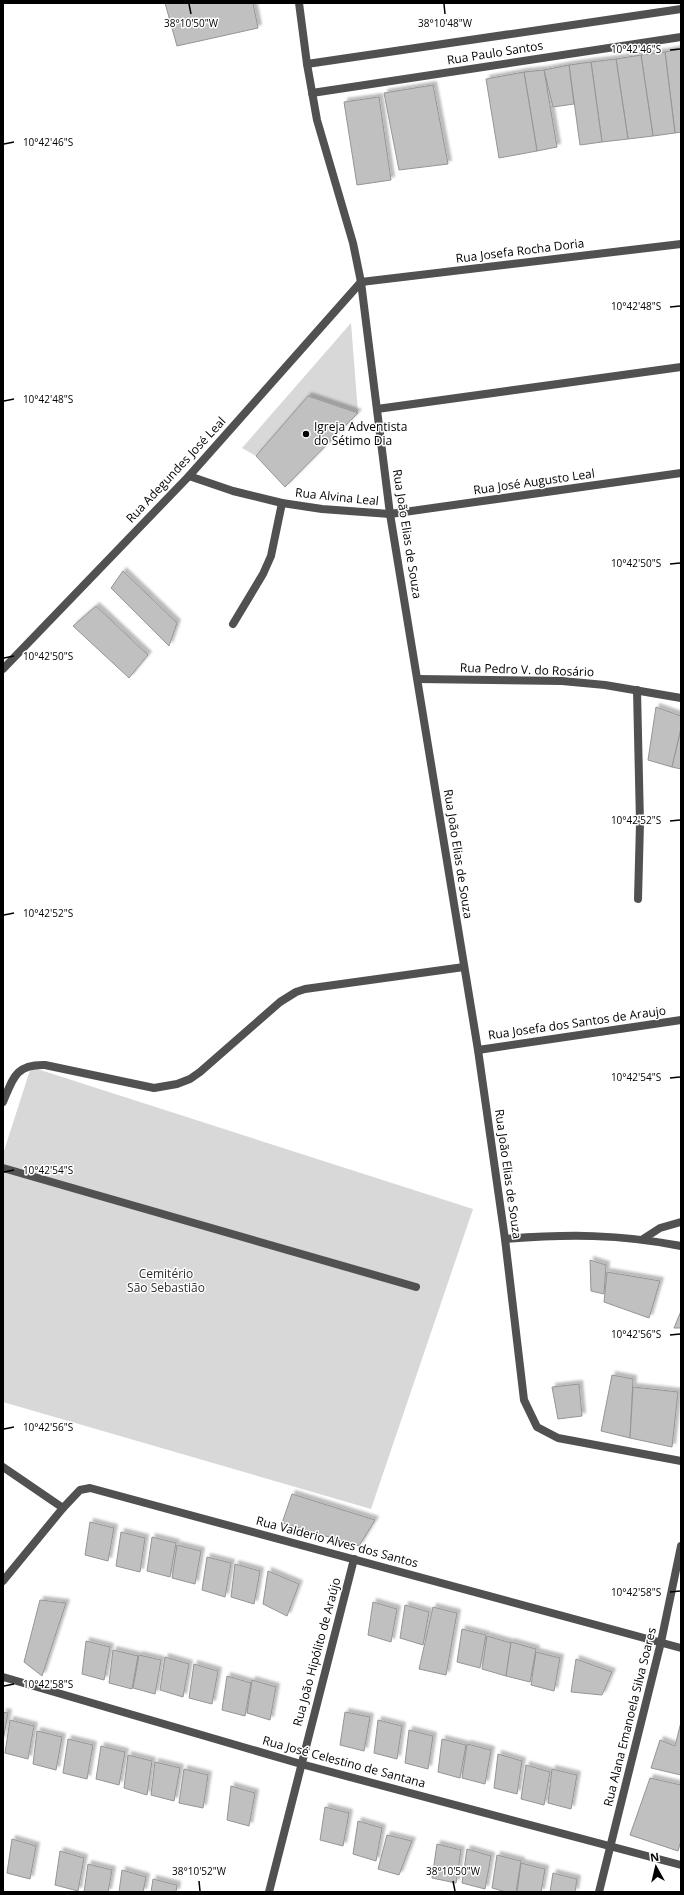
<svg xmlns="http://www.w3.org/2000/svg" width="684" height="1895" font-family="'Open Sans',sans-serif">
  <defs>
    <filter id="shadow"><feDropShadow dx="3.5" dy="-3.5" stdDeviation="1" flood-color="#0004"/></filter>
  </defs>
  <rect width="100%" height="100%" fill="#fff"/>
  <g fill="#d8d8d8">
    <polygon points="351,323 358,413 308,396 256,456 242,448"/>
    <polygon points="31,1067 473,1209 371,1509 3,1402 3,1154"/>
  </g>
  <g fill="#c0c0c0" stroke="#959595" filter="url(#shadow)">
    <polygon points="165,3 253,3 258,28 177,46"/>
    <polygon points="681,49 681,132 675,133 665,52"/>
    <polygon points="665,52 675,133 653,136 641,55"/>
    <polygon points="641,55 653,136 628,139 616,59"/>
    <polygon points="616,59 628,139 602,142 591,62"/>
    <polygon points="591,62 602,142 580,145 569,65"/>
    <polygon points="569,65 574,104 553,107 544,70"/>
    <polygon points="544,70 557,147 537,151 524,72"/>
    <polygon points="524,72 537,151 499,158 486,79"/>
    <polygon points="433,85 448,164 399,170 384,93"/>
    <polygon points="379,97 391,180 357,185 344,102"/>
    <polygon points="308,396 358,413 285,487 256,456"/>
    <polygon points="123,571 177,623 169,646 111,588"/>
    <polygon points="96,606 148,655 129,678 73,626"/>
    <polygon points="656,707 681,716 681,729 672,767 648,760"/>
    <polygon points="681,729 681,769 672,767"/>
    <polygon points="590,1260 606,1265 604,1294 591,1291"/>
    <polygon points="607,1272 660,1281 649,1318 604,1302"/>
    <polygon points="681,1311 681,1328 674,1328"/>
    <polygon points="612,1375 633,1379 630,1438 601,1431"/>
    <polygon points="579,1384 582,1416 558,1419 552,1387"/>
    <polygon points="633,1387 678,1392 672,1447 630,1438"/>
    <polygon points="292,1494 375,1520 359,1546 282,1523"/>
    <polygon points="90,1522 114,1528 108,1561 85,1555"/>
    <polygon points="121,1532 145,1538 140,1572 116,1566"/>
    <polygon points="152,1537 176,1543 170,1577 147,1571"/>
    <polygon points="177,1545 201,1551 195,1584 172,1578"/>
    <polygon points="207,1557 231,1563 225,1597 202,1590"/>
    <polygon points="235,1564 260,1571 254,1604 231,1597"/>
    <polygon points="268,1571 299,1584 287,1616 263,1604"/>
    <polygon points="40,1600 66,1603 42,1676 24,1662"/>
    <polygon points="373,1602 397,1609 391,1642 368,1635"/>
    <polygon points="405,1605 429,1612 423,1645 400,1638"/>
    <polygon points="433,1607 457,1613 446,1675 419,1669"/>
    <polygon points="462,1629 486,1635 480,1668 457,1662"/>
    <polygon points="487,1636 511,1643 506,1676 482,1669"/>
    <polygon points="86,1641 110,1647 104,1680 82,1674"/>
    <polygon points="511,1642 536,1649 530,1682 506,1676"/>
    <polygon points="113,1650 138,1656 132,1689 109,1683"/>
    <polygon points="536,1652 560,1658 554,1691 531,1685"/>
    <polygon points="139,1655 161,1660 155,1694 133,1688"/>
    <polygon points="165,1657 189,1664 183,1697 160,1690"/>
    <polygon points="576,1659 612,1672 602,1695 571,1692"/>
    <polygon points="194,1664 218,1671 212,1704 189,1698"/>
    <polygon points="227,1676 251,1683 245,1716 222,1710"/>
    <polygon points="252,1680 276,1687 270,1720 247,1713"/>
    <polygon points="3,1712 8,1713 3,1741"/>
    <polygon points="345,1712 370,1717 364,1751 340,1745"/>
    <polygon points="10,1720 34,1726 28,1759 5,1753"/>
    <polygon points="378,1720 402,1726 397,1759 374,1753"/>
    <polygon points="681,1722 681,1775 651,1768 660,1740 675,1746"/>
    <polygon points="409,1730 433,1736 428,1769 405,1763"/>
    <polygon points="37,1731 62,1737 56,1770 33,1764"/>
    <polygon points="68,1739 93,1745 87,1779 63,1773"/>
    <polygon points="442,1739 466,1745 460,1778 438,1772"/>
    <polygon points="467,1744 491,1750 485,1784 462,1778"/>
    <polygon points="101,1746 125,1752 119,1785 96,1779"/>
    <polygon points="498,1754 522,1761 517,1794 494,1788"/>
    <polygon points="128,1755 152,1761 147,1795 124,1788"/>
    <polygon points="155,1762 180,1768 174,1801 151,1795"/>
    <polygon points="526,1765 550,1772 544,1805 521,1799"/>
    <polygon points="184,1769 208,1775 203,1808 179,1803"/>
    <polygon points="552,1769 577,1775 571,1809 548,1803"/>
    <polygon points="650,1778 681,1785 681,1840 678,1851 630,1835"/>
    <polygon points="231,1786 255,1793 249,1826 227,1820"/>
    <polygon points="325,1807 349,1813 343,1846 320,1840"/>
    <polygon points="358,1821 382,1828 376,1861 353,1854"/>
    <polygon points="387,1835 412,1841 399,1875 378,1869"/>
    <polygon points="12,1839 36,1846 30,1879 7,1873"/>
    <polygon points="437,1844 461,1850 456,1883 432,1878"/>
    <polygon points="467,1849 491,1856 485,1889 462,1883"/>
    <polygon points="60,1851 84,1858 78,1891 55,1885"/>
    <polygon points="497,1855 521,1861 516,1892 506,1892 492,1888"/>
    <polygon points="521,1863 545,1869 541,1892 517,1892"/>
    <polygon points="88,1864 112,1870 108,1892 84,1892"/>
    <polygon points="122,1870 146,1877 143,1892 119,1892"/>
    <polygon points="553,1873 577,1879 575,1892 550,1892"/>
    <polygon points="153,1879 177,1885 176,1892 151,1892"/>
  </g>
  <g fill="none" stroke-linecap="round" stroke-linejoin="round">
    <g stroke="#515151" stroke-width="8">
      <polyline points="377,409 681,367"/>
      <polyline points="3,1168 416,1287"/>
    </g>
    <g stroke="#515151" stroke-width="8">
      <polyline points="299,3 307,64 317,120 353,243 361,282 390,514 478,1050 505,1239 524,1400 537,1427 558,1438 681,1461"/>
      <polyline points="307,64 681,9"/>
      <polyline points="312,93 681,37"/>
      <polyline points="361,282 681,244"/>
      <polyline points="189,476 233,491 282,503 322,509 390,514 681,473"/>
      <polyline points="233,624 263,574 271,556 282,503"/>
      <polyline points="3,669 189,476 361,282"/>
      <polyline points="418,679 562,681 605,685 681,698"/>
      <polyline points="637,690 640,823 638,899"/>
      <polyline points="478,1050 681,1020"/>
      <path d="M3 1102C13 1079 15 1064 45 1065L154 1088 177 1084 190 1079 200 1072 280 1002 296 992 305 989 464 967"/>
      <path d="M505 1239C568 1234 619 1234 681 1246"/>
      <polyline points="643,1239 660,1228 681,1222"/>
      <polyline points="3,1467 63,1508"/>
      <polyline points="3,1581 63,1508 80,1490 90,1488 681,1648"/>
      <polyline points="3,1677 301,1764 681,1865"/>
      <polyline points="269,1892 354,1559"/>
      <polyline points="599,1892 661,1642 681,1546"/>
    </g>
  </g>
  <path fill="none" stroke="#000" stroke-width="1.5" d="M189 4 191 14M444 4 445 14M670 50 680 49M4 144 14 142M670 307 680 306M4 401 14 399M670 564 680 563M4 658 14 656M670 821 680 820M4 915 14 913M670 1078 680 1077M4 1172 14 1170M670 1335 680 1334M4 1429 14 1427M670 1592 680 1591M4 1686 14 1684M199 1881 200 1891M453 1881 455 1891"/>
  <circle fill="#000" stroke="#fff" stroke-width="1.5" cx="306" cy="434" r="4"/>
  <g text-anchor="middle" stroke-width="3" stroke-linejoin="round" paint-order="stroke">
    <g font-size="12" fill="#000" stroke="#fff">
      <text transform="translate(495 53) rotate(-9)" y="4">Rua Paulo Santos</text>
      <text transform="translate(520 251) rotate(-7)" y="4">Rua Josefa Rocha Doria</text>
      <text transform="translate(176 470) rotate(-47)" y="4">Rua Adegundes José Leal</text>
      <text transform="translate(534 482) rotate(-8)" y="4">Rua José Augusto Leal</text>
      <text transform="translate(337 497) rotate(6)" y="4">Rua Alvina Leal</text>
      <text transform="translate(407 534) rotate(81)" y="4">Rua João Elias de Souza</text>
      <text transform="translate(527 670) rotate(2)" y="4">Rua Pedro V. do Rosário</text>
      <text transform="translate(458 854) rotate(81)" y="4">Rua João Elias de Souza</text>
      <text transform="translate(577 1023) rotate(-8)" y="4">Rua Josefa dos Santos de Araujo</text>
      <text transform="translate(508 1174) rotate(82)" y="4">Rua João Elias de Souza</text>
      <text transform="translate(337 1542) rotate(15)" y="4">Rua Valderio Alves dos Santos</text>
      <text transform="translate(317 1652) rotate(-75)" y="4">Rua João Hipólito de Araújo</text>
      <text transform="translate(630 1717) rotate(-76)" y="4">Rua Alana Emanoela Silva Soares</text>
      <text transform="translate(344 1762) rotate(15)" y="4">Rua José Celestino de Santana</text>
    </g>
    <g font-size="12" fill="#000" stroke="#fff" text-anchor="start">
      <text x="314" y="431">Igreja Adventista<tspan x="314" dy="14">do Sétimo Dia</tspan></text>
    </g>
    <g font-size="12" fill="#2f2f2f" stroke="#fff">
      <text x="166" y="1278">Cemitério<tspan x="166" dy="14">São Sebastião</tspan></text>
    </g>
  </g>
  <g font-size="10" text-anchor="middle" fill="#000" stroke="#fff" stroke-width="3" stroke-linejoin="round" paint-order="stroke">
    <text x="191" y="27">38°10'50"W</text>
    <text x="445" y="27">38°10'48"W</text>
    <text x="636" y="53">10°42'46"S</text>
    <text x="48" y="146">10°42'46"S</text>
    <text x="636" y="310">10°42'48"S</text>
    <text x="48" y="403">10°42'48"S</text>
    <text x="636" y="567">10°42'50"S</text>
    <text x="48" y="660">10°42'50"S</text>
    <text x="636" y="824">10°42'52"S</text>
    <text x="48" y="917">10°42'52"S</text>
    <text x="636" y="1081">10°42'54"S</text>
    <text x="48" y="1174">10°42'54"S</text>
    <text x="636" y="1338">10°42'56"S</text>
    <text x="48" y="1431">10°42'56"S</text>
    <text x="636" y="1596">10°42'58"S</text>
    <text x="48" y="1688">10°42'58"S</text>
    <text x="199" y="1875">38°10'52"W</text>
    <text x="453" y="1875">38°10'50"W</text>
  </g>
  <rect width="684" height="1895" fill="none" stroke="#000000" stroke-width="8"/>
  <g transform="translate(656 1867) rotate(352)" stroke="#ffffff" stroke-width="3" paint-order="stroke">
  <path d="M0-3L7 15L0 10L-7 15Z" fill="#000000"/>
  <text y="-6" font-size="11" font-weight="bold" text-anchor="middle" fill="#000000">N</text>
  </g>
</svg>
